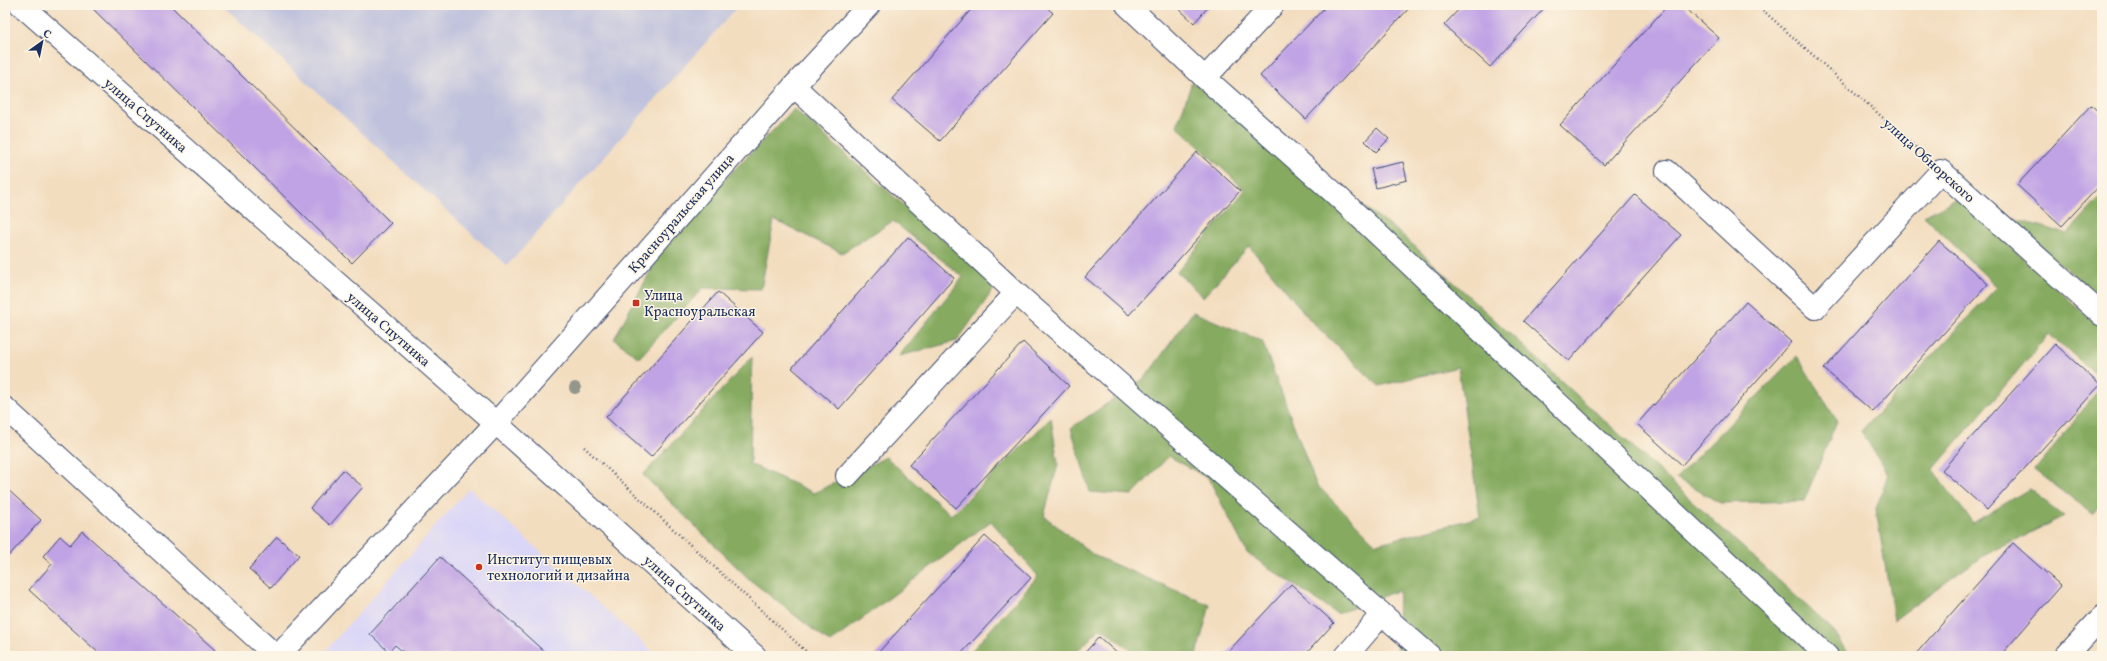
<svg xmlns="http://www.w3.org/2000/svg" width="2107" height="661" font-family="Vollkorn,serif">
  <rect width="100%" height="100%" fill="#fcf5e5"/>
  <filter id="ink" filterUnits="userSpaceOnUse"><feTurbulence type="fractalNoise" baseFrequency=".025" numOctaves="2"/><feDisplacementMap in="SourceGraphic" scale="8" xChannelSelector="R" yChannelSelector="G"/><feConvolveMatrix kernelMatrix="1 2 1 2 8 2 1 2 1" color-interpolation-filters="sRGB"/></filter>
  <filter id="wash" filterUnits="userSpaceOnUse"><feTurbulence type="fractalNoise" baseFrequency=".012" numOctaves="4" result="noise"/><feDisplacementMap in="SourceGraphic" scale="16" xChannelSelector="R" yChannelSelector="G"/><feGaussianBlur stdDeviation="0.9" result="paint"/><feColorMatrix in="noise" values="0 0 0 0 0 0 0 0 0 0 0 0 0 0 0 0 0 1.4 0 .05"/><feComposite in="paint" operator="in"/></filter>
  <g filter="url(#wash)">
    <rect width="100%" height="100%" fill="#f3ddbf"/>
    <polygon fill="#dad6f7" points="469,488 658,656 321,656"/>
    <polygon fill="#c0c2dd" points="222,5 739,5 507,266"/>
    <g fill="#86ab60" stroke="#506d5f">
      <polygon points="1192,82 1400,233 1835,632 1850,656 1397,656 1399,590 1337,614 1247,553 1209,479 1169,456 1132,495 1090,492 1071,428 1145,378 1193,312 1262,341 1316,484 1376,544 1480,517 1458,367 1379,386 1311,321 1249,246 1203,297 1177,272 1245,190 1177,126"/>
      <polygon points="794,109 996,286 957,341 899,356 963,277 893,221 842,253 774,220 761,289 703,288 639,358 614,339 670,235"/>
      <polygon points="2102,196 2102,299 2001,215 2067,234"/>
      <polygon points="1958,198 2102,330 2102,379 2049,334 1933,470 1973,523 2029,489 2064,516 1981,557 1894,620 1876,509 1888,474 1861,431 1997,287 1924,216"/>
      <polygon points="1797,356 1837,421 1804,501 1720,503 1676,478"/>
      <polygon points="752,357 750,464 814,493 886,457 951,515 1051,418 1058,464 1044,516 1095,556 1210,605 1196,656 1139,656 1101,628 1072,656 967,656 1038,576 991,521 830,643 749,579 643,475"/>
      <polygon points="2102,386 2102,501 2093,514 2035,470"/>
    </g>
    <g id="blocks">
      <g fill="#c0a3e5">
        <polygon points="89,5 170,5 391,223 352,263"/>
        <polygon points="975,5 1044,5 1053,13 940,141 892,100"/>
        <polygon points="1175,5 1210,5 1194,23"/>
        <polygon points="1327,5 1412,5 1306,119 1260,76"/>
        <polygon points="1463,5 1547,5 1490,67 1444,25"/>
        <polygon points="1668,5 1682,5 1719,38 1604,165 1560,125"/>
        <polygon points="2091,105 2102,115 2102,183 2062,226 2017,185"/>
        <polygon points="1377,128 1389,139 1376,152 1365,141"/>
        <polygon points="1197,152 1240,191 1129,315 1085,277"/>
        <polygon points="1403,162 1407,180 1376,188 1371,169"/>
        <polygon points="1635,195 1681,235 1569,361 1523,321"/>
        <polygon points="908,237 954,278 839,409 792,368"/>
        <polygon points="1939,241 1988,284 1873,412 1824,369"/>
        <polygon points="718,292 763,332 651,457 606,417"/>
        <polygon points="1746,302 1791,342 1682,465 1637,424"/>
        <polygon points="1023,342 1069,386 956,508 909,465"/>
        <polygon points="2055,344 2100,385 1987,510 1942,470"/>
        <polygon points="343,470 363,487 330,525 310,508"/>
        <polygon points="5,487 41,520 5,560"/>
        <polygon points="82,531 215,650 210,656 102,656 29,590 52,564 43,556 60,536 70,545"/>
        <polygon points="985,536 1031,578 959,656 875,656"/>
        <polygon points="277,537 299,555 271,588 249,569"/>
        <polygon points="2013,543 2061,586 2000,656 1914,656"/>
        <polygon points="440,557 549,656 408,656 395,645 389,652 370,634"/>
        <polygon points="1291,584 1334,623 1304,656 1224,656"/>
        <polygon points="1099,637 1120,656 1082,656"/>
      </g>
    </g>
  </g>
  <g filter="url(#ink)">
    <use href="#blocks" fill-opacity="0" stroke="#3b496d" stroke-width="1"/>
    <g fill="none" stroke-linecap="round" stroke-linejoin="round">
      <defs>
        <g id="minor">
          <polyline points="21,5 496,423 755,656"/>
          <polyline points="1127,5 1205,78 1273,5"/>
          <polyline points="1205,78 1333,192 1827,656"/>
          <polyline points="794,86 1016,293 1430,656"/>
          <polyline points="1667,171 1815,308 1941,171 2102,315"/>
          <polyline points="5,408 276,656"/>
          <polyline points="847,476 1016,293"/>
          <polyline points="278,656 496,423 794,86 869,5"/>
          <polyline points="1346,656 1382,614"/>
          <polyline points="2066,656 2102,617"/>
        </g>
      </defs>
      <use href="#minor" stroke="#3b496d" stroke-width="24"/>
      <g stroke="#3b496d" stroke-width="2.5" stroke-dasharray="1 3" stroke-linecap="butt">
        <polyline points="1757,5 1920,151"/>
        <polyline points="584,447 811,656"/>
      </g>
      <use href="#minor" stroke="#fff" stroke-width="22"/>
    </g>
    <circle fill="#94968c" cx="575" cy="388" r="6"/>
  </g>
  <g fill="#c8321e" stroke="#fcf5e5" stroke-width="1.5">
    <rect x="632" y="299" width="8" height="8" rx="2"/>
    <circle cx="479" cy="567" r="4"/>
  </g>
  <g text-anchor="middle" stroke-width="3" stroke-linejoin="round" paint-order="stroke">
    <g font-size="14" fill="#1b2f5e" stroke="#fcf5e5">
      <text transform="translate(146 115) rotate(41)" y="5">улица Спутника</text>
      <text transform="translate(1929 160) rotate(42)" y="5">улица Обнорского</text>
      <text transform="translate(681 213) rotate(-49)" y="5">Красноуральская улица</text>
      <text transform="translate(389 329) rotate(41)" y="5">улица Спутника</text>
      <text transform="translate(685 593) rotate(42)" y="5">улица Спутника</text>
    </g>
    <g font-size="14" fill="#1b2f5e" stroke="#fcf5e5" text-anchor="start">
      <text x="644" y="300">Улица<tspan x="644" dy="16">Красноуральская</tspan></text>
      <text x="487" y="564">Институт пищевых<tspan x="487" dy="16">технологий и дизайна</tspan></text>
    </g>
  </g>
  <rect width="2107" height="661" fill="none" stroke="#fcf5e5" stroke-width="20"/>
  <g transform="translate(42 42) rotate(33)" stroke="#fcf5e5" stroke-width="3" paint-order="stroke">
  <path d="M0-3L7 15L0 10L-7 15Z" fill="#1b2f5e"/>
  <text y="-6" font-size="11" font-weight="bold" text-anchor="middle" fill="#1b2f5e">С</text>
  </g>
</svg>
